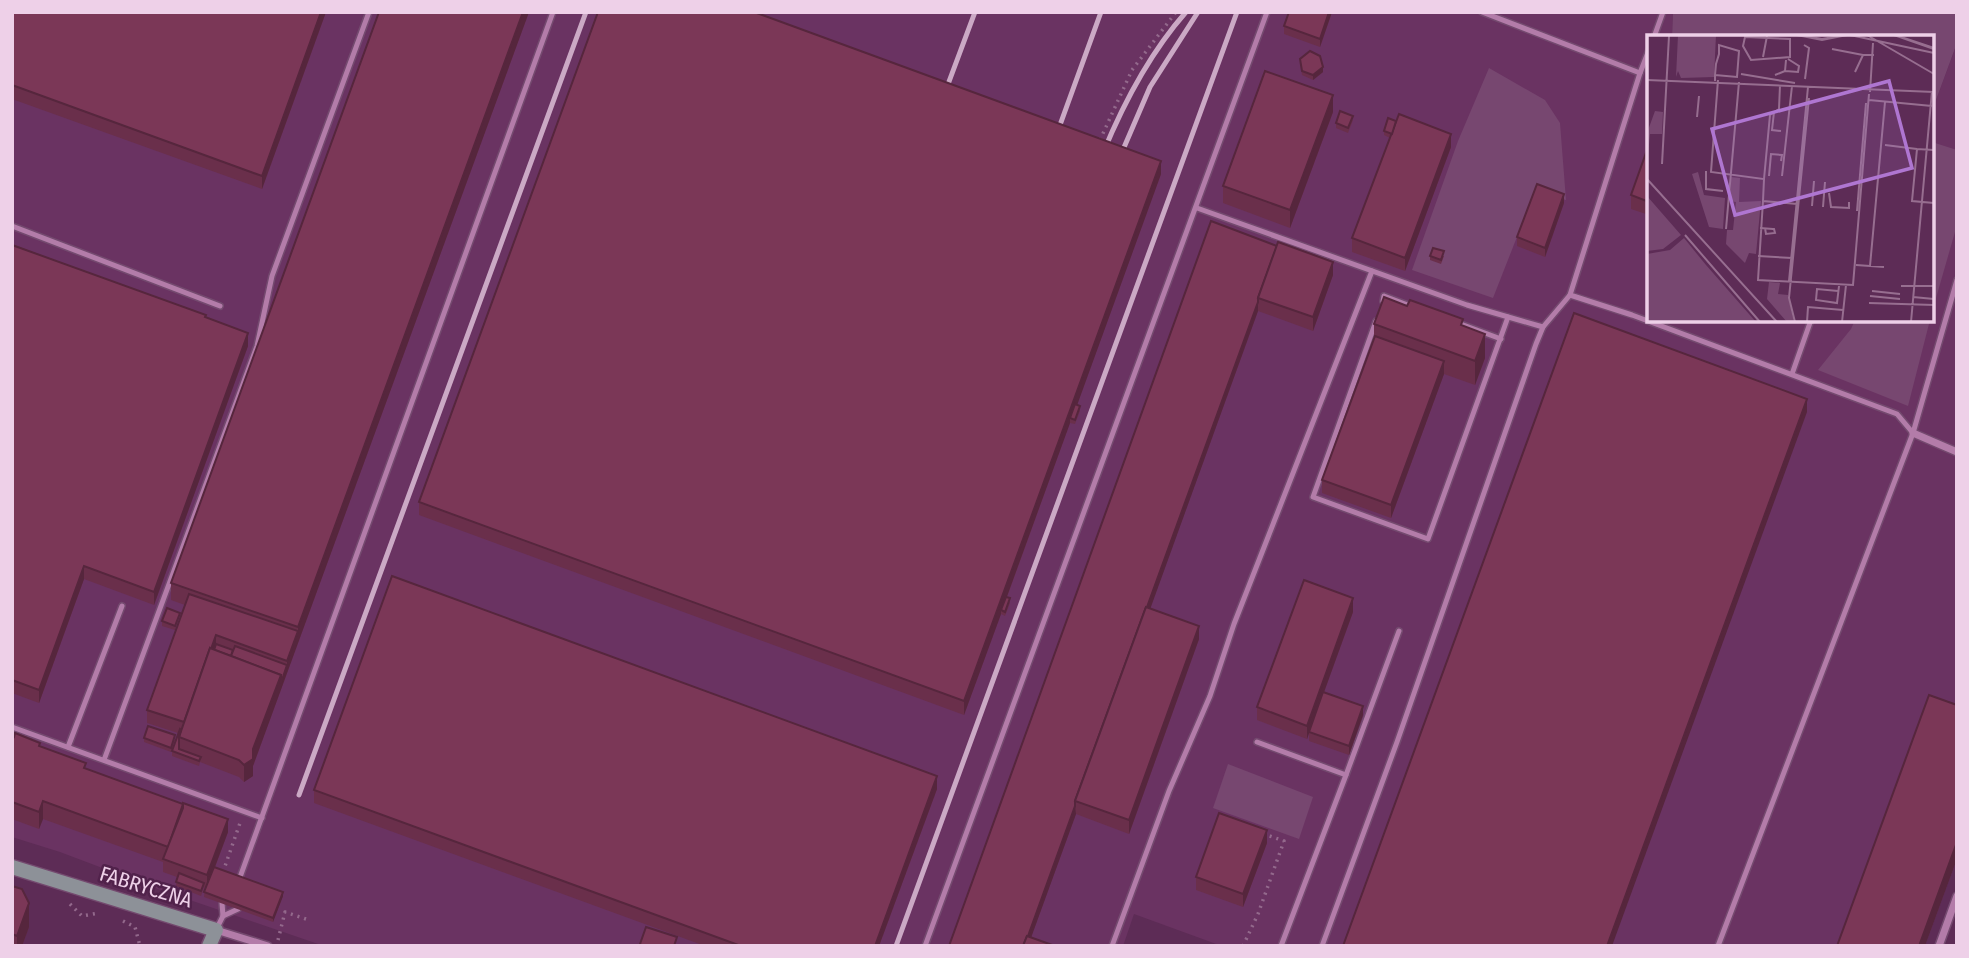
<svg xmlns="http://www.w3.org/2000/svg" width="1969" height="958" font-family="'Fira Sans Condensed',sans-serif">
  <rect width="100%" height="100%" fill="#5d2c56"/>
  <polygon fill="#6a3362" points="12,12 1673,12 1672,37 1649,37 1649,320 1932,320 1932,111 1957,43 1957,859 1925,946 1246,946 1219,945 1134,914 1123,946 324,946 158,889 60,852 12,837"/>
  <g fill="#774770">
    <polygon points="1673,12 1957,12 1957,43 1932,111 1932,37 1672,37"/>
    <polygon points="1489,68 1545,100 1560,123 1566,200 1535,191 1493,298 1412,270 1458,141"/>
    <polygon points="1932,142 1957,150 1957,225 1932,312"/>
    <polygon points="1855,320 1930,320 1908,406 1818,370 1851,329"/>
    <polygon points="1228,764 1313,797 1299,839 1213,808"/>
  </g>
  <g fill="none" stroke-linecap="round" stroke-linejoin="round">
    <defs>
      <g id="lane">
        <polyline points="1482,12 1640,73 1570,295 1632,315 1897,414 1913,433"/>
        <polyline points="1654,37 1663,12"/>
        <polyline points="1640,73 1649,50"/>
        <polyline points="1197,208 1467,305 1543,327"/>
        <polyline points="12,226 220,306"/>
        <polyline points="1383,301 1384,296 1413,307"/>
        <polyline points="1376,321 1313,497 1428,539 1508,317"/>
        <polyline points="1458,323 1501,339"/>
        <polyline points="1792,374 1811,320"/>
        <polyline points="12,727 262,818"/>
        <polyline points="1257,742 1346,775 1281,946"/>
        <polyline points="68,747 122,606"/>
        <polyline points="104,760 257,346 272,276 369,12"/>
        <polyline points="1346,775 1399,631"/>
        <polyline points="239,880 553,12"/>
        <polyline points="223,916 238,909"/>
        <polyline points="216,930 223,916 222,903"/>
        <polyline points="925,946 1267,12"/>
        <polyline points="1112,946 1169,791 1210,696 1234,624 1372,271"/>
        <polyline points="1322,946 1397,742 1536,344 1543,327 1570,295"/>
        <polyline points="1718,946 1913,433 1957,280"/>
      </g>
      <g id="street">
        <polyline points="1913,433 1957,452"/>
        <polyline points="216,930 268,946"/>
        <polyline points="1939,946 1957,896"/>
      </g>
      <polyline id="secondary" points="12,867 216,930 209,946"/>
    </defs>
    <use href="#lane" stroke="#744a6f" stroke-width="8"/>
    <use href="#street" stroke="#744a6f" stroke-width="10"/>
    <use href="#secondary" stroke="#744a6f" stroke-width="17"/>
    <g stroke="#93698c" stroke-width="3.5" stroke-dasharray="2 5" stroke-linecap="butt">
      <polyline points="1100,140 1132,70 1176,12"/>
      <polyline points="223,872 240,823"/>
      <polyline points="70,904 82,916 99,913"/>
      <polyline points="123,921 135,927 140,946"/>
      <polyline points="278,940 285,912 309,920"/>
      <polyline points="1243,946 1258,914 1284,841 1264,834"/>
    </g>
    <use href="#lane" stroke="#b37ca9" stroke-width="5"/>
    <use href="#street" stroke="#b37ca9" stroke-width="7"/>
    <use href="#secondary" stroke="#8d9198" stroke-width="14"/>
    <g stroke="#cba9c5" stroke-width="5">
      <polyline points="944,95 975,12"/>
      <polyline points="1056,136 1101,12"/>
      <path d="M1103 153C1124 102 1149 54 1186 12"/>
      <polyline points="1119,159 1150,87 1198,12"/>
      <polyline points="299,795 586,12"/>
      <polyline points="896,946 1237,12"/>
    </g>
  </g>
  <g fill="#6a2f4b">
    <polygon points="12,12 326,12 262,189 12,99"/>
    <polygon points="379,12 529,12 253,766 253,776 244,782 239,777 200,762 199,766 172,756 172,751 178,733 147,723 147,710 185,605 171,600 171,583"/>
    <polygon points="1289,12 1332,12 1320,47 1284,34 1284,26"/>
    <polygon points="1300,59 1323,72 1313,80 1302,75"/>
    <polygon points="1333,112 1290,228 1223,203 1223,186"/>
    <polygon points="1353,120 1348,133 1336,128 1336,123"/>
    <polygon points="1384,131 1451,147 1405,271 1352,252 1352,238 1390,138 1384,135"/>
    <polygon points="1649,150 1649,215 1631,209 1631,195"/>
    <polygon points="1161,174 1077,405 1080,411 1075,424 1070,423 1007,597 1010,603 1005,616 1001,614 964,715 419,515 419,502"/>
    <polygon points="1564,203 1545,257 1517,246 1517,237"/>
    <polygon points="1211,221 1333,275 1313,331 1258,311 1150,608 1199,639 1129,834 1076,814 1031,937 949,946"/>
    <polygon points="12,244 206,318 248,346 154,605 84,579 39,703 12,693"/>
    <polygon points="1430,256 1444,256 1441,264 1430,260"/>
    <polygon points="1407,306 1463,326 1485,358 1475,385 1444,374 1391,518 1322,493 1322,480 1374,339 1374,324"/>
    <polygon points="1353,612 1324,692 1363,715 1349,755 1309,741 1309,733 1307,739 1257,720 1257,707"/>
    <polygon points="180,613 175,630 162,626 162,621"/>
    <polygon points="12,736 40,746 86,769 228,832 215,867 283,896 273,922 204,897 205,888 204,887 201,896 176,886 177,877 163,872 163,862 43,819 39,829 12,819"/>
    <polygon points="144,738 175,740 171,752 144,742"/>
    <polygon points="937,789 879,946 705,946 314,803 314,790"/>
    <polygon points="1267,843 1243,907 1196,890 1196,877"/>
    <polygon points="12,886 29,927 22,946 12,946"/>
  </g>
  <g fill="#56263d">
    <polygon points="321,12 326,12 262,189 262,176"/>
    <polygon points="523,12 529,12 253,766 253,776 244,782 244,765 253,749 281,675 287,665 287,661 298,631 298,627"/>
    <polygon points="1329,12 1332,12 1320,47 1320,39"/>
    <polygon points="1323,67 1323,72 1313,80 1313,75"/>
    <polygon points="1333,95 1333,112 1290,228 1290,210"/>
    <polygon points="1451,134 1451,147 1405,271 1405,258"/>
    <polygon points="1161,161 1161,174 1072,419 1070,418 1070,423 1002,610 1001,610 1001,614 964,715 964,701"/>
    <polygon points="1564,194 1564,203 1545,257 1545,248"/>
    <polygon points="1333,262 1333,275 1313,331 1313,317"/>
    <polygon points="1258,302 1258,311 1080,803 1077,802"/>
    <polygon points="248,333 248,346 154,605 154,592"/>
    <polygon points="1485,334 1485,358 1475,385 1475,361"/>
    <polygon points="1444,361 1444,374 1391,518 1391,505"/>
    <polygon points="1807,399 1807,412 1612,946 1607,946"/>
    <polygon points="84,566 84,579 39,703 39,690"/>
    <polygon points="1353,598 1353,612 1307,739 1307,726"/>
    <polygon points="1199,626 1199,639 1129,834 1129,820"/>
    <polygon points="216,635 216,648 183,738"/>
    <polygon points="1363,706 1363,715 1349,755 1349,746"/>
    <polygon points="937,776 937,789 879,946 875,946"/>
    <polygon points="43,801 43,819 39,829 39,812"/>
    <polygon points="1075,806 1076,814 1028,946 1025,946"/>
    <polygon points="228,819 228,832 207,888 207,875"/>
    <polygon points="1267,830 1267,843 1243,907 1243,894"/>
    <polygon points="1957,842 1957,859 1925,946 1919,946"/>
    <polygon points="283,892 283,896 273,922 273,918"/>
    <polygon points="29,903 29,927 22,946 17,946 17,936"/>
  </g>
  <g fill="#7b3757" stroke="#56263d" stroke-width="2">
    <polygon points="12,12 321,12 262,176 12,85"/>
    <polygon points="379,12 523,12 298,627 171,583"/>
    <polygon points="598,12 754,12 1161,161 964,701 419,502"/>
    <polygon points="1289,12 1329,12 1320,39 1284,26"/>
    <polygon points="1310,51 1320,56 1323,67 1313,75 1302,71 1300,59"/>
    <polygon points="1265,71 1333,95 1290,210 1223,186"/>
    <polygon points="1340,111 1353,116 1348,128 1336,123"/>
    <polygon points="1399,114 1451,134 1405,258 1352,238"/>
    <polygon points="1388,118 1396,121 1392,134 1384,131"/>
    <polygon points="1647,150 1649,150 1649,202 1631,195"/>
    <polygon points="1537,184 1564,194 1545,248 1517,237"/>
    <polygon points="1211,221 1277,246 1258,298 1258,302 1147,607 1146,607 1075,801 1075,806 1028,936 1027,936 1023,946 949,946"/>
    <polygon points="1278,242 1333,262 1313,317 1258,298"/>
    <polygon points="12,245 206,315 205,317 248,333 154,592 84,566 39,690 12,680"/>
    <polygon points="1433,248 1444,251 1441,260 1430,256"/>
    <polygon points="1384,297 1407,306 1410,300 1463,319 1461,325 1485,334 1475,361 1374,324"/>
    <polygon points="1574,313 1807,399 1607,946 1343,946"/>
    <polygon points="1375,336 1444,361 1391,505 1322,480"/>
    <polygon points="1075,404 1080,406 1075,420 1070,418"/>
    <polygon points="392,576 937,776 875,946 741,946 314,790"/>
    <polygon points="1304,580 1353,598 1307,726 1257,707"/>
    <polygon points="189,594 298,631 287,661 216,635 211,649 210,648 184,722 147,710"/>
    <polygon points="1006,597 1010,598 1005,612 1001,610"/>
    <polygon points="1146,607 1199,626 1129,820 1075,801"/>
    <polygon points="167,608 180,613 175,626 162,621"/>
    <polygon points="216,644 233,650 231,656 214,650"/>
    <polygon points="235,646 287,665 281,683 281,675 231,656"/>
    <polygon points="210,648 281,675 253,749 253,759 244,765 239,760 179,737"/>
    <polygon points="1323,692 1363,706 1349,746 1309,732"/>
    <polygon points="1929,695 1957,705 1957,842 1919,946 1837,946"/>
    <polygon points="148,726 175,735 171,748 144,738"/>
    <polygon points="180,729 181,730 179,737 179,749 201,757 199,761 172,751"/>
    <polygon points="15,733 40,743 39,746 86,763 84,768 183,804 168,847 43,801 39,812 12,802 12,736 14,737"/>
    <polygon points="183,803 228,819 207,875 163,859 183,808"/>
    <polygon points="1219,813 1267,830 1243,894 1196,877"/>
    <polygon points="214,867 283,892 273,918 204,892"/>
    <polygon points="179,873 204,883 201,891 176,882"/>
    <polygon points="12,886 22,889 29,903 17,936 12,934"/>
    <polygon points="646,927 677,937 674,946 643,946 640,944"/>
    <polygon points="1027,936 1055,946 1023,946"/>
  </g>
  <g text-anchor="middle" stroke-width="5" stroke-linejoin="round" paint-order="stroke">
    <g font-size="21" fill="#eed0e8" stroke="#51224b">
      <text transform="translate(146 887) rotate(17)" y="7">FABRYCZNA</text>
    </g>
  </g>
  <g transform="translate(1647 35)">
    <rect width="287" height="287" fill="#5d2c56"/>
    <path d="M31 0H69L67 42 34 43 31 36 29 42ZM8 76 16 77 15 99H3L0 130V98ZM51 137 57 160 78 163 76 194 62 192 45 139ZM84 142 93 143 92 167 114 166 109 219 102 218 98 228 79 209 80 195H86L89 167 83 166ZM0 161 34 200 16 214 0 216ZM37 203 59 230 109 287H0V219L23 215ZM122 247 133 248 131 259 141 260 147 287H140L120 264Z" fill="#774770"/>
    <path fill="none" stroke="#976e90" stroke-width="2" d="M150 0 175 5 200 0M153 0 175 4 198 0M203 0 287 18M220 0 287 39M247 0 287 14M248 0 287 13M98 2 143 4V22L104 25 96 11ZM157 10 162 13 158 44M185 14 216 20M116 22 120 1M138 36 151 37 152 31 141 24M208 37 216 20H227M94 39 148 48M68 40 90 42 92 16 72 10V19L69 29 68 40V46M128 40 138 36 139 25M0 45 287 57M71 45 64 137 117 144 116 166 150 169M223 57 226 8M222 65 285 71M127 77 125 95 134 96M50 82 52 61M238 110 270 114M287 115 270 114 265 166 287 168M15 129 22 1M59 136V154L76 156M122 141 124 119 135 120 134 126M135 141 145 51M0 144 130 287M117 144 123 80 132 74 133 50M182 158 184 172 202 173V167M116 166 111 245 206 250 222 59M165 171 167 146M176 172 178 147M210 176 219 68M113 193 126 194H127L128 198 119 199 118 193M79 194 92 47M38 200 113 287M111 221 145 223M209 230 237 232M223 231 238 67M142 246 161 52M254 251H287M191 256 170 254 169 265 190 268 192 251M225 256 253 259M223 261 253 264M266 262 287 264M222 268 287 270M148 287 142 263 162 63M160 287 161 272 196 275M195 287 199 250M264 287 285 56"/>
    <path fill="#af76d1" fill-opacity="0.15" stroke="#af76d1" stroke-width="3.5" d="M242 46 265 133 88 180 65 94Z"/>
    <rect width="287" height="287" fill="none" stroke="#eed0e8" stroke-width="3.5"/>
  </g>
  <rect width="1969" height="958" fill="none" stroke="#eed0e8" stroke-width="28"/>
</svg>
